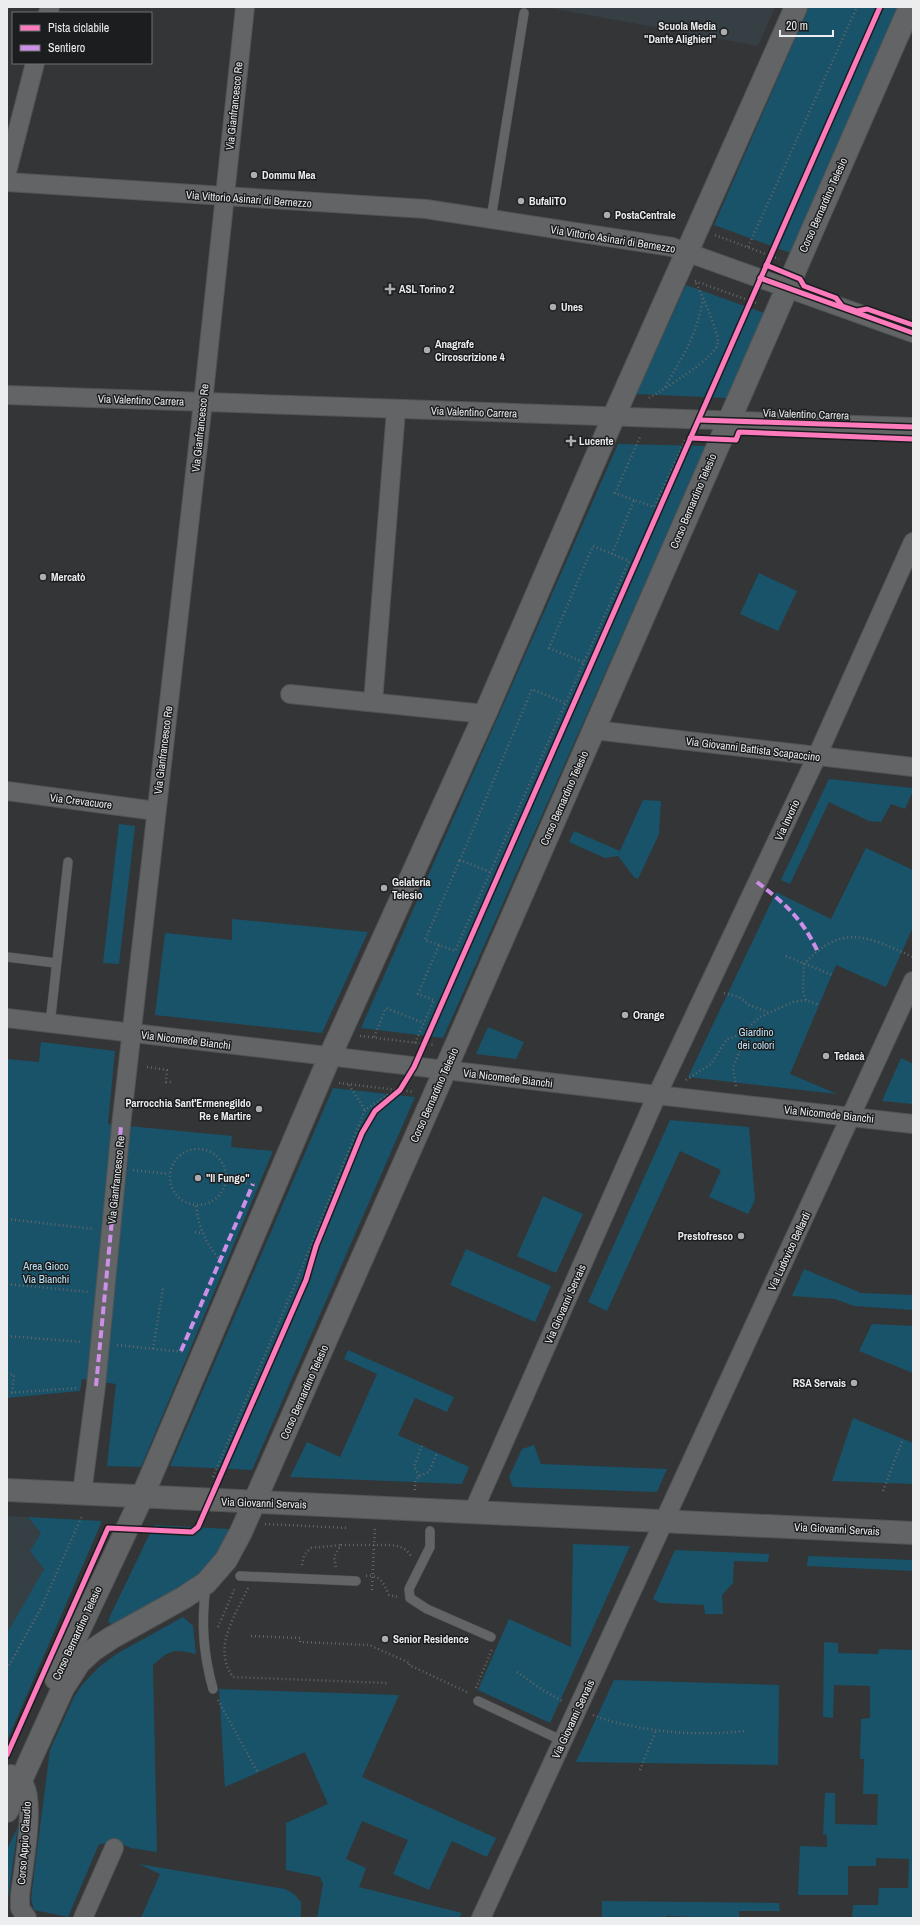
<svg xmlns="http://www.w3.org/2000/svg" width="920" height="1925" font-family="'Archivo Narrow',sans-serif">
  <rect width="100%" height="100%" fill="#333537"/>
  <g fill="#363f44">
    <polygon points="545,7 775,7 758,46"/>
    <polygon points="7,1516 28,1517 41,1533 30,1551 44,1569 7,1633"/>
  </g>
  <g fill="#19536a">
    <polygon points="809,7 899,7 791,253 714,225"/>
    <polygon points="686,285 764,313 727,398 636,394"/>
    <polygon points="618,444 706,446 443,1038 361,1028"/>
    <polygon points="759,573 797,591 778,631 740,614"/>
    <polygon points="829,779 912,788 912,793 905,809 891,804 881,822 869,821 829,802 790,884 781,880"/>
    <polygon points="643,800 661,801 659,834 638,879 634,877 618,856 605,858 569,842 574,831 620,851"/>
    <polygon points="119,824 135,826 119,964 103,963"/>
    <polygon points="866,848 913,870 913,927 886,987 836,965 790,1074 837,1094 688,1077 776,892 831,919"/>
    <polygon points="232,919 368,932 322,1033 155,1015 165,933 232,940"/>
    <polygon points="488,1027 524,1042 516,1059 476,1054"/>
    <polygon points="41,1042 115,1051 108,1124 232,1136 231,1147 273,1151 141,1467 107,1466 116,1384 82,1379 80,1391 7,1398 7,1059 39,1062"/>
    <polygon points="901,1058 913,1064 913,1104 882,1101"/>
    <polygon points="333,1088 415,1097 252,1470 170,1466"/>
    <polygon points="670,1120 749,1127 755,1200 748,1214 709,1197 721,1170 680,1151 607,1311 588,1302"/>
    <polygon points="543,1196 583,1214 556,1273 517,1256"/>
    <polygon points="466,1249 551,1286 535,1322 450,1285"/>
    <polygon points="804,1269 861,1293 913,1295 913,1310 854,1306 835,1299 792,1296"/>
    <polygon points="872,1324 913,1326 913,1373 859,1351"/>
    <polygon points="348,1350 454,1397 447,1412 415,1398 398,1435 469,1467 462,1484 290,1477 307,1442 340,1457 377,1374 344,1359"/>
    <polygon points="853,1418 913,1443 913,1484 832,1481"/>
    <polygon points="534,1445 541,1464 667,1469 657,1492 513,1487 509,1477 522,1449"/>
    <polygon points="28,1517 102,1521 7,1741 7,1633 44,1569 30,1551 41,1533"/>
    <polygon points="154,1525 229,1529 219,1556 195,1579 113,1625 108,1622 111,1614"/>
    <polygon points="573,1544 630,1546 550,1723 478,1690 509,1619 571,1647"/>
    <polygon points="675,1550 769,1554 768,1562 734,1561 733,1583 722,1595 723,1614 705,1614 704,1605 660,1603 653,1599"/>
    <polygon points="808,1556 913,1560 913,1571 807,1566"/>
    <path d="M183 1617 193 1626 196 1654C173 1649 171 1649 153 1665L157 1852 131 1848 120 1843 99 1844 68 1917 34 1910 31 1899 34 1874 50 1750 74 1697 82 1685 99 1667 118 1653Z"/>
    <polygon points="824,1642 838,1643 838,1653 878,1654 879,1649 913,1650 913,1918 852,1918 853,1905 878,1905 879,1888 908,1888 909,1859 876,1858 876,1866 848,1866 848,1895 798,1895 800,1846 827,1847 827,1835 823,1834 825,1793 835,1793 835,1824 877,1825 878,1794 863,1794 864,1759 860,1759 861,1719 870,1718 870,1686 834,1685 833,1718 823,1717"/>
    <polygon points="614,1680 779,1685 778,1765 576,1762"/>
    <polygon points="219,1689 399,1695 362,1777 496,1838 487,1857 452,1841 429,1890 393,1874 408,1840 362,1821 346,1859 366,1868 359,1887 462,1913 459,1918 317,1918 323,1884 320,1877 286,1870 286,1823 328,1804 305,1752 225,1787"/>
    <polygon points="18,1826 7,1907 7,1850"/>
    <polygon points="139,1864 285,1889 294,1894 301,1902 301,1918 141,1918 160,1874"/>
    <polygon points="602,1901 779,1903 780,1911 739,1911 739,1918 666,1916 666,1918 602,1918"/>
  </g>
  <g fill="none" stroke-linecap="round" stroke-linejoin="round">
    <defs>
      <g id="lane">
        <polyline points="491,219 524,13"/>
        <polyline points="7,957 56,963"/>
        <polyline points="50,1024 68,862"/>
        <polyline points="430,1531 430,1547 409,1589 410,1598 427,1609 491,1637"/>
        <polyline points="240,1576 356,1581"/>
        <path d="M206 1585C201 1622 203 1653 213 1689"/>
        <polyline points="478,1701 563,1741"/>
      </g>
      <g id="street">
        <polyline points="48,13 50,7"/>
        <polyline points="7,172 35,63"/>
        <polyline points="7,182 426,209 672,247 913,333"/>
        <polyline points="7,395 913,427"/>
        <polyline points="290,694 485,714"/>
        <polyline points="373,702 396,410"/>
        <polyline points="594,730 913,767"/>
        <polyline points="7,791 156,811"/>
        <polyline points="7,1018 657,1095 913,1124"/>
        <polyline points="82,1493 96,1386 121,1126 203,402 245,7"/>
        <polyline points="473,1512 657,1095 817,756 913,542"/>
        <path d="M11 1774C16 1777 22 1780 25 1786 35 1806 23 1870 20 1895V1908L27 1918"/>
        <polyline points="83,1918 114,1848"/>
        <polyline points="481,1918 913,981"/>
      </g>
      <g id="secondary">
        <polyline points="7,1490 913,1533"/>
        <polyline points="56,1679 142,1497 330,1056 485,714 614,416 796,7"/>
        <polyline points="7,1811 63,1688 79,1663 93,1650 111,1638 183,1598 206,1583 226,1560 241,1532 432,1100 910,7"/>
      </g>
    </defs>
    <use href="#lane" stroke="#515354" stroke-width="10"/>
    <use href="#street" stroke="#515354" stroke-width="20"/>
    <use href="#secondary" stroke="#515354" stroke-width="24"/>
    <g stroke="#656667" stroke-width="2.5" stroke-dasharray="1 3" stroke-linecap="butt">
      <polyline points="715,235 779,259"/>
      <polyline points="748,247 857,7"/>
      <polyline points="695,281 759,304"/>
      <path d="M665 387C683 356 697 335 703 299"/>
      <path d="M649 398C662 390 718 357 718 342 718 331 701 292 695 281"/>
      <polyline points="634,500 615,493 640,437"/>
      <polyline points="583,662 549,648 593,546 612,554"/>
      <polyline points="490,872 460,860 532,689 565,703"/>
      <polyline points="439,945 425,940 460,860"/>
      <polyline points="786,956 832,975"/>
      <polyline points="724,993 739,997 749,1005 768,1012"/>
      <path d="M806 1000 803 991 804 964C843 922 868 937 913 957"/>
      <polyline points="360,1036 434,1045"/>
      <polyline points="374,1037 386,1008 424,1023"/>
      <polyline points="415,1043 434,1000 418,994 439,945 455,951 629,561 612,554 634,500 654,507 686,438"/>
      <polyline points="147,1067 167,1070 166,1082 173,1082"/>
      <polyline points="686,1080 711,1064 727,1039 740,1035 760,1017 793,1002 806,1000 819,1005"/>
      <polyline points="339,1083 414,1092"/>
      <polyline points="349,1085 365,1110"/>
      <polyline points="736,1086 733,1068 749,1028"/>
      <circle cx="198" cy="1177" r="28"/>
      <polyline points="133,1170 169,1174"/>
      <polyline points="226,1181 255,1184"/>
      <path d="M196 1206C199 1227 205 1243 220 1260"/>
      <polyline points="7,1219 94,1229"/>
      <polyline points="195,1232 202,1233"/>
      <polyline points="7,1284 89,1292"/>
      <polyline points="7,1336 82,1342"/>
      <polyline points="117,1345 184,1352"/>
      <polyline points="153,1349 163,1288"/>
      <polyline points="7,1373 14,1375 12,1393"/>
      <polyline points="7,1393 78,1388"/>
      <polyline points="419,1476 414,1466 422,1446"/>
      <polyline points="213,1477 296,1282 365,1110 395,1090"/>
      <polyline points="415,1490 415,1482 419,1476 429,1472 437,1453"/>
      <polyline points="883,1491 903,1439"/>
      <polyline points="265,1524 348,1528"/>
      <polyline points="302,1565 304,1555 311,1548 341,1545"/>
      <polyline points="336,1567 334,1557 341,1545 374,1545 375,1529"/>
      <path d="M366 1576C380 1574 384 1584 389 1595L398 1597"/>
      <path d="M248 1588C235 1616 212 1648 233 1677L387 1683"/>
      <path d="M372 1590 374 1545C387 1545 404 1543 411 1556"/>
      <polyline points="218,1627 235,1588"/>
      <polyline points="251,1636 300,1638 300,1642 369,1645 410,1663 409,1665 469,1693"/>
      <polyline points="7,1669 41,1608 82,1516"/>
      <polyline points="517,1672 538,1687 562,1701"/>
      <polyline points="476,1688 492,1649"/>
      <polyline points="218,1700 258,1773"/>
      <path d="M593 1715C607 1721 622 1724 637 1727 674 1734 707 1735 744 1731"/>
      <polyline points="640,1770 656,1730"/>
    </g>
    <use href="#lane" stroke="#626465" stroke-width="9"/>
    <use href="#street" stroke="#626465" stroke-width="18"/>
    <use href="#secondary" stroke="#626465" stroke-width="22"/>
    <g stroke="#ce8fe9" stroke-width="4" stroke-dasharray="8 4" stroke-linecap="butt">
      <path d="M757 882C785 904 801 917 817 950"/>
      <polyline points="181,1351 253,1184"/>
      <polyline points="96,1386 121,1126"/>
    </g>
    <defs>
      <g id="cycleway">
        <polyline points="766,265 800,279 804,286 836,298 842,306 857,311 867,309 913,325"/>
        <polyline points="760,278 913,333"/>
        <polyline points="699,420 913,427"/>
        <polyline points="690,438 736,440 739,432 913,439"/>
        <polyline points="7,1755 108,1528 192,1532 198,1527 306,1280 316,1246 362,1133 375,1111 400,1090 414,1067 880,7"/>
      </g>
    </defs>
    <use href="#cycleway" stroke="#1b1d1e" stroke-width="8"/>
    <use href="#cycleway" stroke="#fd7abc" stroke-width="5"/>
  </g>
  <g fill="#abadae" stroke="#1b1d1e" stroke-width="1.5">
    <circle cx="724" cy="32" r="4"/>
    <circle cx="254" cy="175" r="4"/>
    <circle cx="521" cy="201" r="4"/>
    <circle cx="607" cy="215" r="4"/>
    <path d="M388 283h4v4h4v4h-4v4h-4v-4h-4v-4h4z"/>
    <circle cx="553" cy="307" r="4"/>
    <circle cx="427" cy="350" r="4"/>
    <path d="M569 435h4v4h4v4h-4v4h-4v-4h-4v-4h4z"/>
    <circle cx="43" cy="577" r="4"/>
    <circle cx="384" cy="888" r="4"/>
    <circle cx="625" cy="1015" r="4"/>
    <circle cx="826" cy="1056" r="4"/>
    <circle cx="259" cy="1109" r="4"/>
    <circle cx="198" cy="1178" r="4"/>
    <circle cx="741" cy="1236" r="4"/>
    <circle cx="854" cy="1383" r="4"/>
    <circle cx="385" cy="1639" r="4"/>
  </g>
  <g text-anchor="middle" stroke-width="3" stroke-linejoin="round" paint-order="stroke">
    <g font-size="11" font-weight="bold" fill="#ebedee" stroke="#1b1d1e" text-anchor="start">
      <text x="716" y="30" text-anchor="end">Scuola Media<tspan x="716" dy="13">"Dante Alighieri"</tspan></text>
      <text x="262" y="179">Dommu Mea</text>
      <text x="529" y="205">BufaliTO</text>
      <text x="615" y="219">PostaCentrale</text>
      <text x="399" y="293">ASL Torino 2</text>
      <text x="561" y="311">Unes</text>
      <text x="435" y="348">Anagrafe<tspan x="435" dy="13">Circoscrizione 4</tspan></text>
      <text x="579" y="445">Lucente</text>
      <text x="51" y="581">Mercatò</text>
      <text x="392" y="886">Gelateria<tspan x="392" dy="13">Telesio</tspan></text>
      <text x="633" y="1019">Orange</text>
      <text x="834" y="1060">Tedacà</text>
      <text x="251" y="1107" text-anchor="end">Parrocchia Sant'Ermenegildo<tspan x="251" dy="13">Re e Martire</tspan></text>
      <text x="206" y="1182">"Il Fungo"</text>
      <text x="733" y="1240" text-anchor="end">Prestofresco</text>
      <text x="846" y="1387" text-anchor="end">RSA Servais</text>
      <text x="393" y="1643">Senior Residence</text>
    </g>
    <g font-size="11" fill="#ebedee" stroke="#1b1d1e">
      <text transform="translate(234 106) rotate(-84)" y="4">Via Gianfrancesco Re</text>
      <text transform="translate(249 199) rotate(4)" y="4">Via Vittorio Asinari di Bernezzo</text>
      <text transform="translate(823 205) rotate(-66)" y="4">Corso Bernardino Telesio</text>
      <text transform="translate(613 239) rotate(9)" y="4">Via Vittorio Asinari di Bernezzo</text>
      <text transform="translate(141 400) rotate(2)" y="4">Via Valentino Carrera</text>
      <text transform="translate(474 412) rotate(2)" y="4">Via Valentino Carrera</text>
      <text transform="translate(806 414) rotate(2)" y="4">Via Valentino Carrera</text>
      <text transform="translate(200 428) rotate(-84)" y="4">Via Gianfrancesco Re</text>
      <text transform="translate(693 501) rotate(-67)" y="4">Corso Bernardino Telesio</text>
      <text transform="translate(753 749) rotate(7)" y="4">Via Giovanni Battista Scapaccino</text>
      <text transform="translate(163 750) rotate(-83)" y="4">Via Gianfrancesco Re</text>
      <text transform="translate(564 798) rotate(-66)" y="4">Corso Bernardino Telesio</text>
      <text transform="translate(81 801) rotate(7)" y="4">Via Crevacuore</text>
      <text transform="translate(787 820) rotate(-65)" y="4">Via Invorio</text>
      <text transform="translate(186 1040) rotate(7)" y="4">Via Nicomede Bianchi</text>
      <text transform="translate(508 1078) rotate(7)" y="4">Via Nicomede Bianchi</text>
      <text transform="translate(434 1095) rotate(-66)" y="4">Corso Bernardino Telesio</text>
      <text transform="translate(829 1114) rotate(6)" y="4">Via Nicomede Bianchi</text>
      <text transform="translate(116 1180) rotate(-84)" y="4">Via Gianfrancesco Re</text>
      <text transform="translate(789 1251) rotate(-65)" y="4">Via Ludovico Bellardi</text>
      <text transform="translate(565 1304) rotate(-66)" y="4">Via Giovanni Servais</text>
      <text transform="translate(304 1392) rotate(-66)" y="4">Corso Bernardino Telesio</text>
      <text transform="translate(264 1503) rotate(2)" y="4">Via Giovanni Servais</text>
      <text transform="translate(837 1529) rotate(3)" y="4">Via Giovanni Servais</text>
      <text transform="translate(77 1633) rotate(-65)" y="4">Corso Bernardino Telesio</text>
      <text transform="translate(573 1719) rotate(-65)" y="4">Via Giovanni Servais</text>
      <text transform="translate(24 1843) rotate(-86)" y="4">Corso Appio Claudio</text>
    </g>
    <g font-size="11" fill="#bde1f4" stroke="#1b1d1e">
      <text x="756" y="1036">Giardino<tspan x="756" dy="13">dei colori</tspan></text>
      <text x="46" y="1270">Area Gioco<tspan x="46" dy="13">Via Bianchi</tspan></text>
    </g>
  </g>
  <rect width="920" height="1925" fill="none" stroke="#ebedee" stroke-width="16"/>
  <rect x="12" y="12" width="140" height="52" fill="#1b1d1e" stroke="#6e7071"/>
  <rect x="20" y="25" width="20" height="6" fill="#fd7abc" stroke="#6e7071"/>
  <text x="48" y="32" font-size="12" fill="#ebedee">Pista ciclabile</text>
  <rect x="20" y="45" width="20" height="6" fill="#ce8fe9" stroke="#6e7071"/>
  <text x="48" y="52" font-size="12" fill="#ebedee">Sentiero</text>
  <path d="M780 30v6h53v-6" fill="none" stroke="#ebedee" stroke-width="2"/>
  <text x="786" y="30" font-size="12" fill="#ebedee" stroke="#1b1d1e" stroke-width="3" paint-order="stroke">20 m</text>
</svg>
